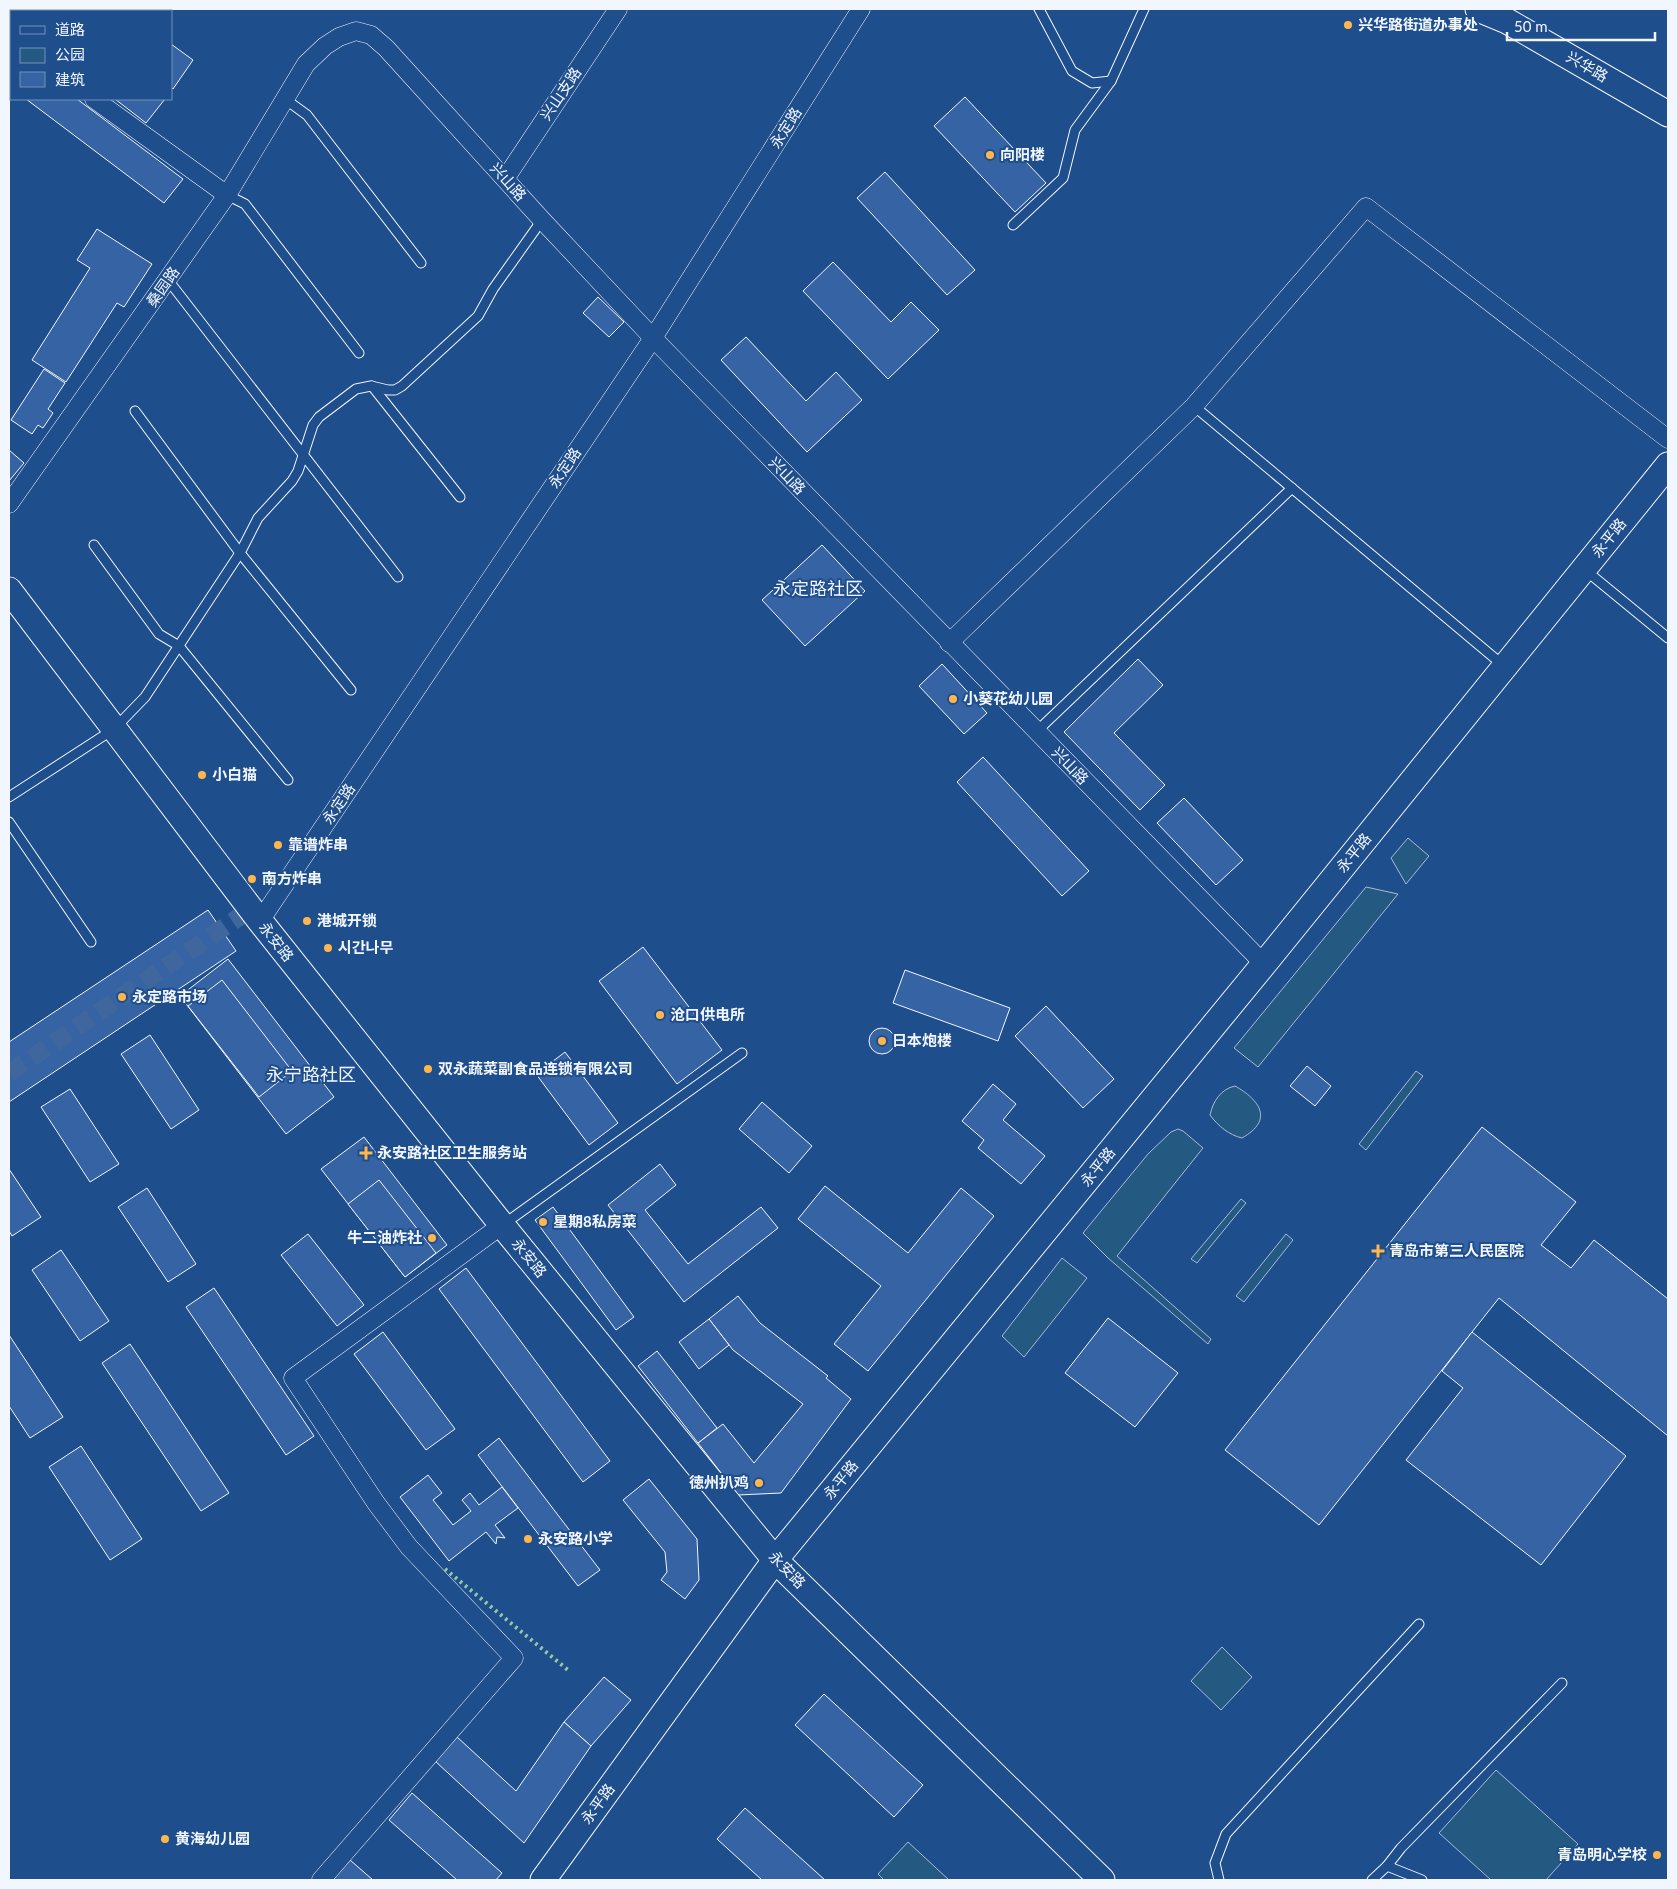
<svg xmlns="http://www.w3.org/2000/svg" width="1677" height="1889" font-family="Lato,'Noto Sans SC','Noto Sans KR',sans-serif">
  <rect width="100%" height="100%" fill="#1f4e8c"/>
  <g fill="#245a82" stroke="#a8bbd7">
    <polygon points="1408,838 1429,856 1406,884 1391,858"/>
    <polygon points="1366,887 1398,894 1258,1067 1234,1048"/>
    <polygon points="1416,1071 1423,1076 1366,1150 1359,1144"/>
    <path d="M1235 1086C1260 1100 1274 1120 1242 1138 1229 1135 1218 1126 1210 1115 1213 1101 1221 1089 1235 1086Z"/>
    <polygon points="1178,1129 1183,1131 1203,1148 1117,1256 1211,1339 1208,1344 1108,1258 1083,1233 1148,1154 1171,1132"/>
    <polygon points="1241,1199 1246,1203 1197,1263 1191,1259"/>
    <polygon points="1286,1234 1293,1240 1244,1302 1236,1296"/>
    <polygon points="1062,1258 1087,1278 1024,1357 1002,1336"/>
    <polygon points="1222,1647 1252,1677 1221,1710 1191,1681"/>
    <polygon points="1496,1770 1578,1844 1546,1880 1491,1880 1439,1833"/>
    <polygon points="908,1842 949,1880 884,1880 878,1874"/>
  </g>
  <g fill="#3563a3" stroke="#f2f6ff">
    <polygon points="129,9 162,9 166,11 127,11"/>
    <polygon points="171,44 193,60 173,89 171,87"/>
    <polygon points="965,97 1046,183 1015,212 934,126"/>
    <polygon points="26,99 77,99 183,179 164,203"/>
    <polygon points="115,99 165,99 146,123"/>
    <polygon points="885,172 975,270 947,295 857,198"/>
    <polygon points="97,229 152,264 124,307 117,303 66,382 32,360 90,268 77,260"/>
    <polygon points="833,262 891,322 911,302 939,330 888,379 803,291"/>
    <polygon points="598,297 624,322 609,337 583,313"/>
    <polygon points="746,337 806,401 836,372 862,400 807,452 721,360"/>
    <polygon points="44,369 65,383 48,409 53,413 43,428 38,425 32,434 11,420"/>
    <polygon points="9,450 24,463 9,481"/>
    <polygon points="822,545 865,591 805,646 762,600"/>
    <polygon points="1138,659 1163,685 1114,733 1165,785 1140,810 1064,732"/>
    <polygon points="942,664 987,713 964,734 919,686"/>
    <polygon points="983,757 1089,871 1062,896 957,782"/>
    <polygon points="1184,798 1243,860 1216,885 1157,823"/>
    <polygon points="208,910 236,951 9,1102 9,1042"/>
    <polygon points="643,947 722,1050 677,1084 599,981"/>
    <polygon points="228,959 334,1097 286,1134 180,996"/>
    <polygon points="905,970 1010,1008 998,1041 893,1003"/>
    <polygon points="222,980 292,1071 259,1097 188,1006"/>
    <polygon points="1046,1006 1114,1079 1083,1108 1015,1036"/>
    <circle cx="882" cy="1041" r="13"/>
    <polygon points="150,1035 199,1110 171,1129 121,1054"/>
    <polygon points="565,1052 618,1123 589,1145 536,1074"/>
    <polygon points="1307,1066 1331,1086 1315,1106 1290,1086"/>
    <polygon points="993,1084 1016,1104 1003,1120 1045,1156 1021,1184 978,1148 984,1140 962,1121"/>
    <polygon points="70,1089 119,1164 90,1182 41,1107"/>
    <polygon points="762,1102 812,1146 789,1173 739,1129"/>
    <polygon points="1482,1127 1576,1202 1541,1245 1571,1268 1594,1240 1668,1299 1668,1436 1499,1298 1319,1525 1225,1450"/>
    <polygon points="364,1137 447,1245 405,1277 321,1169"/>
    <polygon points="660,1164 676,1185 645,1210 688,1264 761,1207 778,1228 684,1302 608,1205"/>
    <polygon points="9,1169 41,1217 12,1236 9,1231"/>
    <polygon points="379,1180 436,1253 405,1277 348,1204"/>
    <polygon points="825,1186 908,1253 961,1188 994,1216 868,1371 834,1344 881,1286 798,1219"/>
    <polygon points="147,1188 196,1264 168,1282 118,1207"/>
    <polygon points="553,1207 634,1317 616,1330 535,1220"/>
    <polygon points="308,1234 364,1305 337,1326 281,1255"/>
    <polygon points="61,1250 109,1321 80,1341 32,1270"/>
    <polygon points="466,1268 610,1461 583,1482 439,1289"/>
    <polygon points="214,1288 314,1436 286,1455 186,1307"/>
    <polygon points="738,1296 760,1323 828,1376 826,1378 851,1399 781,1493 738,1495 698,1443 723,1424 754,1463 803,1404 733,1350 709,1319"/>
    <polygon points="1108,1318 1178,1373 1135,1427 1065,1373"/>
    <polygon points="709,1319 729,1345 699,1369 679,1342"/>
    <polygon points="383,1332 455,1429 426,1450 354,1354"/>
    <polygon points="1472,1332 1626,1456 1541,1565 1406,1460 1463,1388 1442,1371"/>
    <polygon points="9,1335 63,1417 30,1438 9,1406"/>
    <polygon points="130,1344 229,1493 201,1511 102,1363"/>
    <polygon points="657,1351 717,1428 698,1443 638,1366"/>
    <polygon points="499,1438 600,1570 578,1586 478,1455"/>
    <polygon points="81,1446 142,1539 110,1560 49,1467"/>
    <polygon points="428,1475 442,1493 433,1500 453,1525 471,1511 462,1500 470,1493 479,1505 502,1487 518,1508 495,1525 505,1538 497,1537 496,1544 486,1532 449,1561 400,1497"/>
    <polygon points="649,1479 697,1539 699,1580 685,1599 661,1580 667,1572 665,1552 623,1500"/>
    <polygon points="604,1677 631,1700 591,1746 564,1722"/>
    <polygon points="824,1694 923,1785 894,1817 795,1725"/>
    <polygon points="564,1722 591,1746 524,1843 435,1761 457,1737 516,1791"/>
    <polygon points="412,1793 502,1873 496,1880 457,1880 389,1820"/>
    <polygon points="745,1808 825,1880 762,1880 717,1839"/>
    <polygon points="350,1860 373,1880 332,1880"/>
  </g>
  <g fill="none" stroke-linecap="round" stroke-linejoin="round">
    <polyline stroke="#3f679d" stroke-width="18" stroke-dasharray="18 9" stroke-linecap="butt" points="9,1073 251,909"/>
    <defs>
      <g id="lane">
        <polyline points="1039,9 1072,71 1092,83 1111,81"/>
        <polyline points="285,99 307,115 421,263"/>
        <polyline points="227,195 245,204 359,353"/>
        <polyline points="1013,225 1063,178 1075,130 1111,81 1144,9"/>
        <polyline points="168,280 398,577"/>
        <polyline points="372,386 460,497"/>
        <polyline points="1194,406 1504,666"/>
        <polyline points="135,411 240,553 351,690"/>
        <polyline points="94,545 159,634 179,646 288,780"/>
        <polyline points="1584,569 1668,638"/>
        <polyline points="1036,732 1292,488"/>
        <polyline points="9,797 114,729 145,697 240,553 258,518 292,481 298,471 313,425 319,417 356,389 371,386 388,390 395,390 402,386 478,316 493,289 542,220"/>
        <polyline points="9,822 91,942"/>
        <polyline points="504,1224 742,1053"/>
        <polyline points="1387,1866 1401,1848 1562,1683"/>
        <polyline points="1219,1880 1215,1863 1226,1834 1419,1624"/>
        <polyline points="1372,1880 1387,1866 1422,1880"/>
      </g>
      <g id="street">
        <polyline points="86,11 87,9"/>
        <polyline points="9,36 11,38"/>
        <polyline points="94,99 227,195"/>
        <polyline points="505,179 618,9"/>
        <polyline points="9,504 227,195 306,64 325,46 339,37 356,31 371,35 386,48 542,220 653,338 1264,964"/>
        <polyline points="949,643 1194,406 1366,207 1668,439"/>
        <polyline points="260,921 653,338 861,9"/>
        <polyline points="321,1880 514,1658 409,1547 376,1503 293,1378 502,1225"/>
      </g>
      <g id="secondary">
        <polyline points="1478,9 1507,21 1668,114"/>
        <polyline points="9,590 260,921 502,1225 775,1560 1102,1880"/>
        <polyline points="543,1880 775,1560 1264,964 1668,465"/>
      </g>
    </defs>
    <use href="#lane" stroke="#f2f6ff" stroke-width="11"/>
    <use href="#street" stroke="#f2f6ff" stroke-width="19"/>
    <use href="#secondary" stroke="#f2f6ff" stroke-width="27"/>
    <use href="#lane" stroke="#1f4e8c" stroke-width="9"/>
    <use href="#street" stroke="#1f4e8c" stroke-width="18"/>
    <use href="#secondary" stroke="#1f4e8c" stroke-width="25"/>
    <polyline stroke="#97c8a6" stroke-width="4" stroke-dasharray="2.5 4" stroke-linecap="butt" points="445,1569 568,1670"/>
  </g>
  <g fill="#ffb74d" stroke="#1f4e8c" stroke-width="2">
    <circle cx="1348" cy="25" r="5"/>
    <circle cx="990" cy="155" r="5"/>
    <circle cx="953" cy="699" r="5"/>
    <circle cx="202" cy="775" r="5"/>
    <circle cx="278" cy="845" r="5"/>
    <circle cx="252" cy="879" r="5"/>
    <circle cx="307" cy="921" r="5"/>
    <circle cx="328" cy="948" r="5"/>
    <circle cx="122" cy="997" r="5"/>
    <circle cx="660" cy="1015" r="5"/>
    <circle cx="882" cy="1041" r="5"/>
    <circle cx="428" cy="1069" r="5"/>
    <path d="M363.5 1145.5h5v5h5v5h-5v5h-5v-5h-5v-5h5z"/>
    <circle cx="543" cy="1222" r="5"/>
    <circle cx="432" cy="1238" r="5"/>
    <path d="M1375.5 1243.5h5v5h5v5h-5v5h-5v-5h-5v-5h5z"/>
    <circle cx="759" cy="1483" r="5"/>
    <circle cx="528" cy="1539" r="5"/>
    <circle cx="165" cy="1839" r="5"/>
    <circle cx="1657" cy="1855" r="5"/>
  </g>
  <g text-anchor="middle" stroke-width="4" stroke-linejoin="round" paint-order="stroke">
    <g font-size="15" font-weight="bold" fill="#f2f6ff" stroke="#1f4e8c" text-anchor="start">
      <text x="1358" y="30">兴华路街道办事处</text>
      <text x="1000" y="160">向阳楼</text>
      <text x="963" y="704">小葵花幼儿园</text>
      <text x="212" y="780">小白猫</text>
      <text x="288" y="850">靠谱炸串</text>
      <text x="262" y="884">南方炸串</text>
      <text x="317" y="926">港城开锁</text>
      <text x="338" y="953">시간나무</text>
      <text x="132" y="1002">永定路市场</text>
      <text x="670" y="1020">沧口供电所</text>
      <text x="892" y="1046">日本炮楼</text>
      <text x="438" y="1074">双永蔬菜副食品连锁有限公司</text>
      <text x="377" y="1158">永安路社区卫生服务站</text>
      <text x="553" y="1227">星期8私房菜</text>
      <text x="422" y="1243" text-anchor="end">牛二油炸社</text>
      <text x="1389" y="1256">青岛市第三人民医院</text>
      <text x="749" y="1488" text-anchor="end">徳州扒鸡</text>
      <text x="538" y="1544">永安路小学</text>
      <text x="175" y="1844">黄海幼儿园</text>
      <text x="1647" y="1860" text-anchor="end">青岛明心学校</text>
    </g>
    <g font-size="15" fill="#f2f6ff" stroke="#1f4e8c">
      <text transform="translate(1587 67) rotate(30)" y="5">兴华路</text>
      <text transform="translate(561 94) rotate(-56)" y="5">兴山支路</text>
      <text transform="translate(786 128) rotate(-58)" y="5">永定路</text>
      <text transform="translate(508 182) rotate(48)" y="5">兴山路</text>
      <text transform="translate(163 287) rotate(-55)" y="5">桑园路</text>
      <text transform="translate(565 468) rotate(-56)" y="5">永定路</text>
      <text transform="translate(787 476) rotate(46)" y="5">兴山路</text>
      <text transform="translate(1609 538) rotate(-51)" y="5">永平路</text>
      <text transform="translate(1070 766) rotate(46)" y="5">兴山路</text>
      <text transform="translate(339 804) rotate(-56)" y="5">永定路</text>
      <text transform="translate(1354 853) rotate(-51)" y="5">永平路</text>
      <text transform="translate(276 942) rotate(52)" y="5">永安路</text>
      <text transform="translate(1098 1167) rotate(-51)" y="5">永平路</text>
      <text transform="translate(529 1258) rotate(51)" y="5">永安路</text>
      <text transform="translate(841 1480) rotate(-51)" y="5">永平路</text>
      <text transform="translate(787 1570) rotate(46)" y="5">永安路</text>
      <text transform="translate(598 1804) rotate(-54)" y="5">永平路</text>
    </g>
    <g font-size="18" fill="#f2f6ff" stroke="#1f4e8c">
      <text x="818" y="595">永定路社区</text>
      <text x="311" y="1081">永宁路社区</text>
    </g>
  </g>
  <rect width="1677" height="1889" fill="none" stroke="#f2f6ff" stroke-width="20"/>
  <rect x="10" y="10" width="162" height="90" fill="#1f4e8c" stroke="#7391ba"/>
  <rect x="20" y="26" width="25" height="8" fill="#1f4e8c" stroke="#7391ba"/>
  <text x="55" y="35" font-size="15" fill="#f2f6ff">道路</text>
  <rect x="20" y="48" width="25" height="15" fill="#245a82" stroke="#7391ba"/>
  <text x="55" y="60" font-size="15" fill="#f2f6ff">公园</text>
  <rect x="20" y="72" width="25" height="15" fill="#3563a3" stroke="#7391ba"/>
  <text x="55" y="85" font-size="15" fill="#f2f6ff">建筑</text>
  <path d="M1507 32v8h148v-8" fill="none" stroke="#f2f6ff" stroke-width="2.5"/>
  <text x="1514" y="32" font-size="15" fill="#f2f6ff" stroke="#1f4e8c" stroke-width="4" paint-order="stroke">50 m</text>
</svg>
